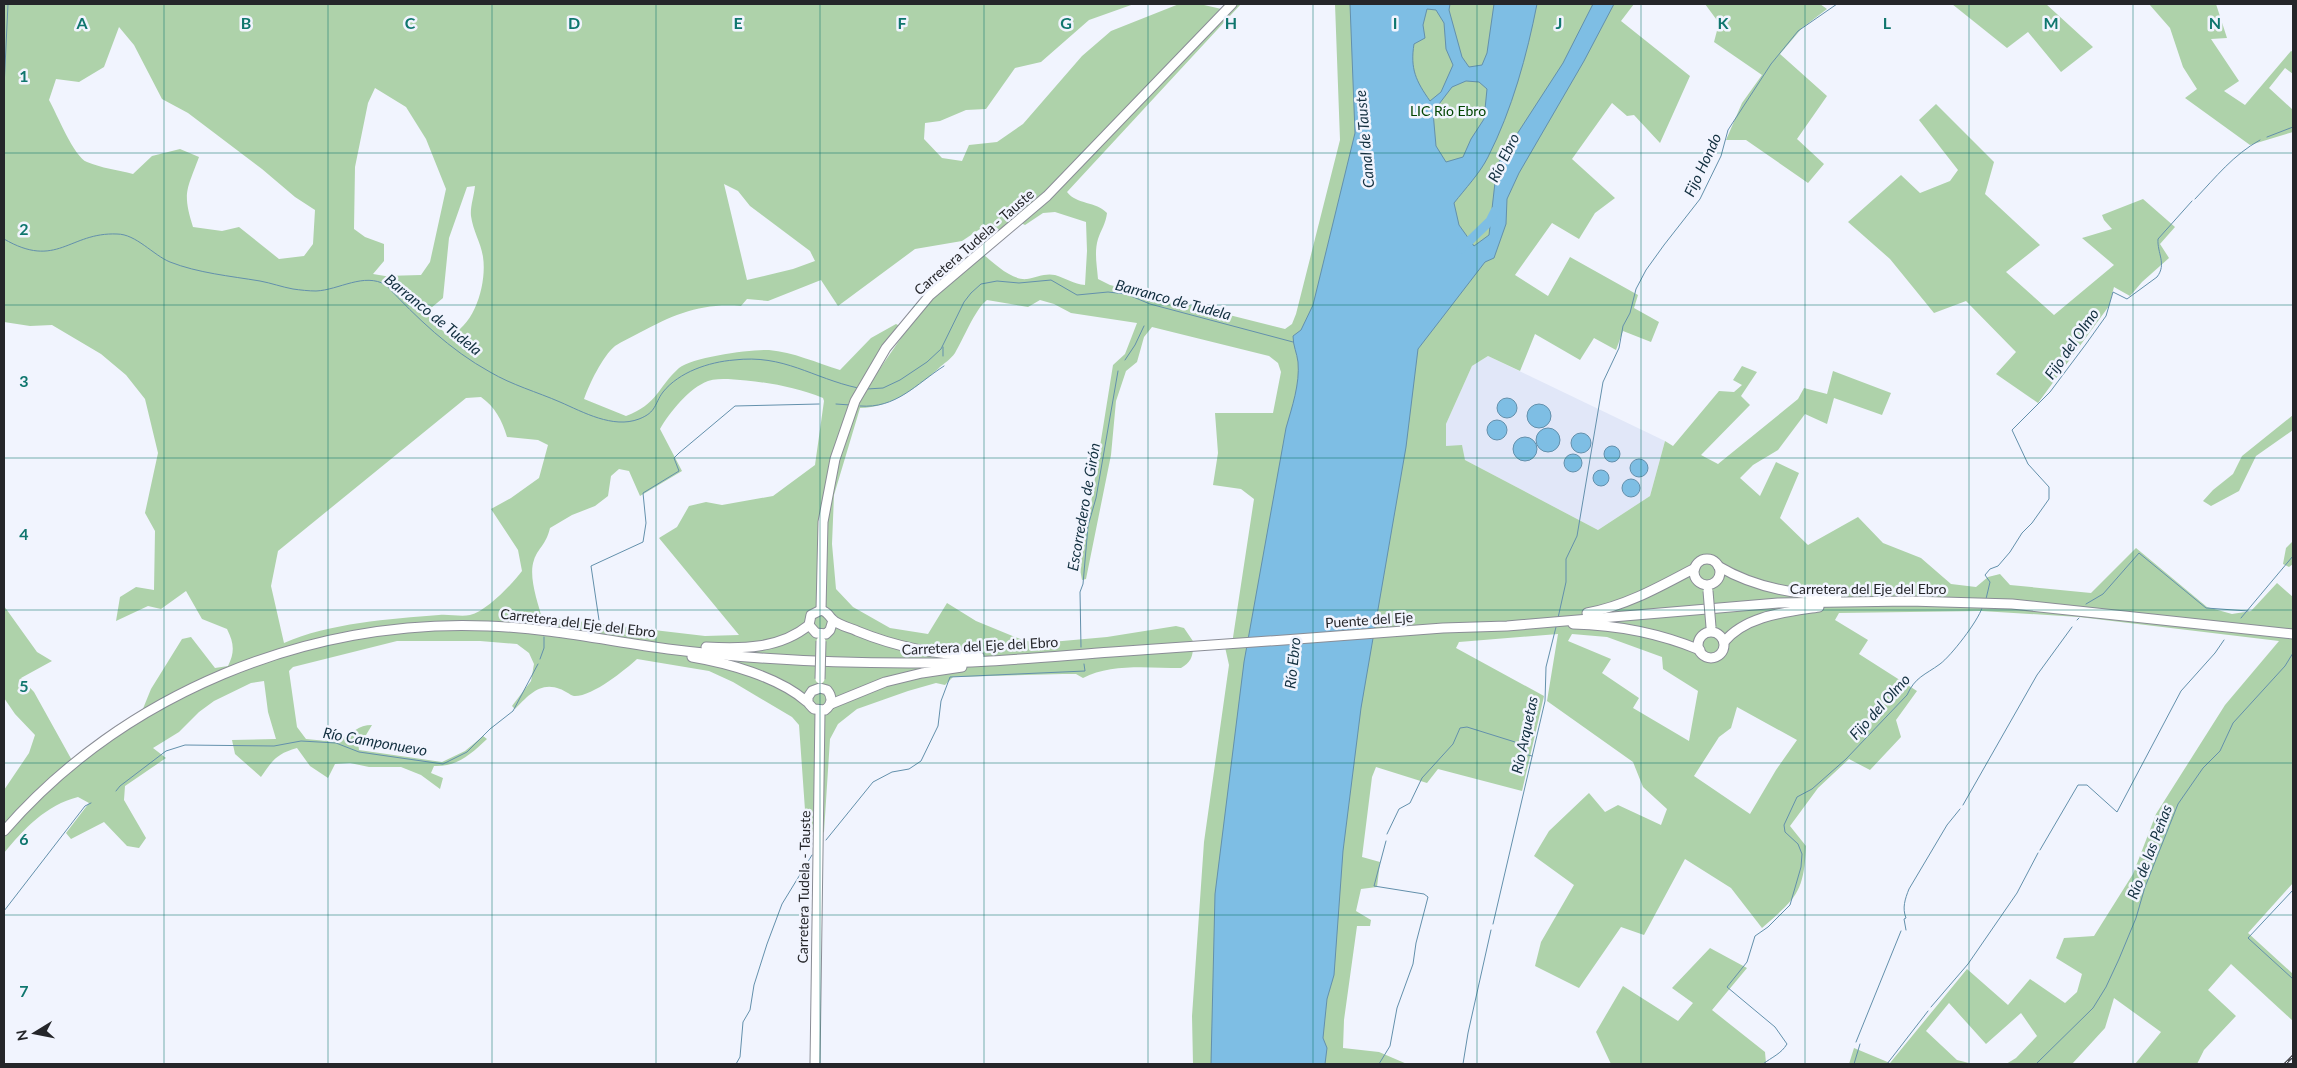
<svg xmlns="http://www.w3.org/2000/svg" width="2297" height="1068" font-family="Lato,sans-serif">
  <rect width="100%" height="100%" fill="#f1f4fe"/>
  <polygon fill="#e1e7f8" points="1488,356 1665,441 1650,496 1598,530 1465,460 1446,447 1446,424 1472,366"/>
  <g fill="#aed2aa" fill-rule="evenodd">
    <path d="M4 4H1134L1089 20 1041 62 1015 68 986 109 966 110 940 121 925 123 924 139 942 158 962 161 969 145 997 142 1023 124 1082 56 1111 31 1179 4H1205L1204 5 1226 10 1233 4H1241L1067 192C1077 205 1096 201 1107 213 1106 223 1101 230 1098 239 1094 252 1097 266 1098 279L1110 285 1285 329 1292 324 1296 314 1340 140 1335 4H1634L1621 21 1690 76 1660 143 1634 115 1627 116 1612 103 1572 159 1615 198 1595 213 1579 239 1552 223 1515 275 1548 296 1570 257 1638 295 1634 308 1659 322 1651 342 1623 331 1616 350 1594 338 1580 360 1535 334 1520 371 1488 356 1472 366 1446 424V446L1462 445 1465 460 1598 530 1650 496 1665 441 1673 446 1719 391 1734 392 1742 385 1733 380 1742 366 1757 372 1741 396 1750 405 1701 455 1718 464 1798 399 1804 388 1827 394 1833 371 1891 393 1882 415 1834 398 1827 424 1805 414 1778 450 1753 465 1740 478 1760 496 1776 462 1799 473 1780 518 1808 545 1858 517 1883 543 1921 558 1951 584 1976 587 1988 577 2000 574 2010 585 2091 593 2136 548 2207 607 2232 614 2251 611 2277 583 2293 597V883L2248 933 2293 974V1021L2231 964 2208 990 2236 1016 2204 1050 2197 1064H2135L2161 1032 2114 998 2105 1028 2072 1064H2006L2016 1058 2037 1036 2021 1013 1986 1044 1949 1003 1926 1031 1957 1060 1969 1063 1967 1064H1849L1854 1048 1890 1063 1967 969 2008 1005 2030 979 2065 1003 2077 992 2082 974 2056 958 2064 938 2094 936 2133 874 2156 814 2225 705 2279 641 2079 617 1981 611 1839 613 1835 620 1868 640 1859 654 1917 691 1896 720 1901 737 1870 770 1849 759 1818 788 1790 826 1806 846C1804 893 1796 898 1762 928L1731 888 1685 859 1644 935 1621 927 1579 988 1535 966 1541 942 1574 885 1534 856 1549 831 1589 793 1605 812 1618 805 1661 825 1667 809 1643 787 1633 762 1547 701 1558 634 1459 642 1456 648 1544 696 1522 791 1438 769 1427 783 1376 767 1372 777 1362 857 1380 862 1377 887 1361 889 1356 911 1371 920 1370 926H1357L1344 1020 1343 1048 1379 1052 1407 1064H1193L1192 1016 1204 842 1229 665 1225 647 1232 644 1254 499 1241 489 1213 485 1218 453 1215 413H1273L1281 372 1278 363 1269 356 1152 327 1144 337 1137 362 1126 371 1116 401 1111 455 1086 579 1082 580 1079 563 1090 509 1113 365 1125 354 1137 323 1071 313 1054 304 1040 300 1028 307 987 300C975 309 963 340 955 353 951 359 943 364 938 369 916 388 890 408 860 408L834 495 832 544 836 589 853 607 890 628 928 634 947 603 976 621 1025 641 1051 642 1107 637 1176 626 1184 628 1197 647H1193C1193 657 1190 663 1181 668 1150 668 1111 663 1083 678L1076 674H1063L953 677 945 685 936 683 908 691 857 709 838 724 830 739 824 832 816 835 806 824 799 725 792 717 733 682 709 671 637 659C625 670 592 697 574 696 570 695 564 690 560 689 540 681 528 696 515 709L512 706 531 681 534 664 529 653 517 644 480 641H397L293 667 289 671 297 727 306 739C318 740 331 743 342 738 353 733 358 725 372 725L366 735 358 741 359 750 442 762 465 751 483 736 487 739C471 754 457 767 434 766L431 773 443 778 440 789 421 775 401 767H369L350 763 335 764 328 778 310 766 297 748C276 754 273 760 261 777L235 754 232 740 276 739 268 712 264 681 251 683 214 701 199 712 179 732 153 748 166 758 125 786 124 800 146 838 139 848 127 846 104 822 71 839 66 833 89 803 78 797C46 805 24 829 4 853V790L29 753 35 735 15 714 4 698V606L37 652 52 661 21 678 34 692 74 764 138 721 151 689 182 639 191 637 215 668 228 666C235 652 234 643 227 629L202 619 186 591 161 609 148 606 116 621 120 597 136 587 154 590 155 531 145 513 158 453 145 399 126 375 101 354 52 325 30 326 4 322ZM119 27 134 45 162 99 188 113 262 169 295 197 315 210 313 244 304 256 279 259 239 227 222 231 193 227C182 192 187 190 199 157L180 149 152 156 133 174C118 170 101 168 87 162 74 157 57 114 49 100L56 79 79 82 104 67ZM375 88 406 107 426 139 446 189 430 262 421 275 385 276 373 274 384 261V244L365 237 354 229 355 167 368 103ZM724 184 738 191 750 206 810 251 815 261 793 269 747 280ZM475 186C474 196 470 207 471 216 473 231 481 243 483 257 487 283 475 327 448 336L425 313 443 298 449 238 467 187ZM1055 212 1086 222 1087 251 1085 285C1074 284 1065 278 1055 275 1045 273 1037 277 1027 279 1011 281 992 261 980 252L957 272 910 325 874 377 883 358 904 328 896 324 871 338 840 370C817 363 793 352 769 350 752 349 692 357 679 368 657 388 658 404 626 416L584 399C590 383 602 357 615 346 622 341 632 337 639 333 675 314 700 303 741 306L747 299 768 301 821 280 838 306 915 249 962 241 986 225 996 227 1005 235 1019 222 1025 225 1043 213ZM728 379C761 381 792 386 823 398L824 401 815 465 773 496 722 505 706 502 689 506 677 527 659 538 739 635 705 636 560 619 542 618C538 603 528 576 534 560 538 548 546 545 550 528L572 515 595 506 608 496 611 476 619 469 629 471 640 496 682 471 660 429C670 412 689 388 708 381 714 379 722 379 728 379ZM481 397C495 407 502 420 507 437L538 440 548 445 539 478 511 498 491 509 518 550 522 571C512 584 487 611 470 615 461 617 449 614 439 615 390 619 329 623 284 643L271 586 278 551 466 398ZM1572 634 1607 637 1662 657 1663 669 1698 691 1689 741 1633 708 1639 698 1602 673 1611 659 1568 641ZM1737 707 1797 740 1776 770 1750 814 1694 776 1719 737 1731 728Z"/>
    <polygon points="1705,4 1820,4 1827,9 1802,28 1780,54 1827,96 1797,139 1824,164 1808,183 1746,140 1726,140 1742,103 1762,75 1714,42 1719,23"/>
    <polygon points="1952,4 2046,4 2093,47 2061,72 2028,32 2007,48"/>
    <polygon points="2149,4 2216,4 2227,38 2211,39 2239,81 2224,91 2245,105 2291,51 2293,52 2293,74 2285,68 2269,88 2293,110 2293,132 2250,145 2185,98 2197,89 2183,67 2170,28"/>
    <polygon points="1936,104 1994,162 1985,194 2040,245 2006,272 2054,315 2114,265 2082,238 2112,229 2104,220 2102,215 2143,199 2175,227 2160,244 2169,258 2142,282 2130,296 2114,287 2109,306 2038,403 1996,374 2016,352 1966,301 1934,313 1890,259 1848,222 1901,175 1920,193 1950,181 1958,170 1919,120"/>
    <polygon points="2293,415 2293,430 2256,456 2239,491 2211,506 2203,501 2213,490 2233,474 2242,456"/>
    <polygon points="2293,541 2293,564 2289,567 2283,564 2286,548"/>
    <polygon points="1710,948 1747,968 1712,1010 1765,1052 1766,1063 1611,1064 1596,1032 1623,986 1678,1021 1693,1003 1672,988"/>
  </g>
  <g fill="#7ebee4" stroke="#6390ac" fill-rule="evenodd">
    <path d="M1350 4H1450L1449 10 1462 57 1469 67 1482 65 1487 53 1494 4H1537C1527 55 1512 110 1488 157 1480 173 1465 189 1454 203L1459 225 1474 246 1489 235 1497 165 1563 63 1593 4H1614L1584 61 1519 173 1507 199 1506 224 1494 258 1485 262 1418 349 1406 447 1361 708 1343 851 1334 975 1327 999 1323 1038 1327 1048 1325 1064H1211L1215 894 1244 662 1286 428C1292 407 1300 384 1298 362 1297 353 1293 346 1293 336L1301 330 1313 305 1355 133ZM1427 9 1436 10 1444 23 1446 49 1453 65 1441 92 1430 101C1416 81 1410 69 1414 44L1425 38 1423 25ZM1466 81 1479 82 1487 89 1484 119 1471 139 1463 157 1446 162 1436 146 1433 112 1452 87Z"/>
    <circle cx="1507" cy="408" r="10"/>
    <circle cx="1539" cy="416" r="12"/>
    <circle cx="1497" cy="430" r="10"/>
    <circle cx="1548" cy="440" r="12"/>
    <circle cx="1581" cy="443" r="10"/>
    <circle cx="1525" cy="449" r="12"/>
    <circle cx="1612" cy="454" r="8"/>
    <circle cx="1573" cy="463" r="9"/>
    <circle cx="1639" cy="468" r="9"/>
    <circle cx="1601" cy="478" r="8"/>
    <circle cx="1631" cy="488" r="9"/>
  </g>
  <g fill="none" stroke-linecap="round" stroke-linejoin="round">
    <g stroke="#6390ac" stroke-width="1">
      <polyline points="4,88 8,4"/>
      <polyline points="2267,137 2293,127"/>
      <path d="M2195 199C2216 177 2233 155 2260 140"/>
      <path d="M4 239C57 270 69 232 117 234 136 234 153 255 170 262 198 273 230 276 260 281 271 283 282 287 293 289 300 290 309 291 316 291 339 290 364 272 386 285 417 318 450 350 490 372 512 385 537 392 560 402 583 412 613 429 639 419 657 412 654 404 663 392 679 372 709 362 734 360 784 354 812 378 858 388"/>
      <polyline points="943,347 943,356"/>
      <polyline points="1125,360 1135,345 1144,326"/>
      <polyline points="867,389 883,388 900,380 927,362 941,349 964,302 971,293 981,284 997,281 1019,283 1051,280 1077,295 1108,292 1126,294 1150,304 1293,342"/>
      <polyline points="836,404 850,405"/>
      <path d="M860 406C896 409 916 384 944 366"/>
      <path d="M1986 599 1990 582 1985 575 1990 569 1998 566 2010 552 2022 533 2032 523 2049 499V487L2028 464 2012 430 2050 392 2086 344 2106 316 2113 292 2127 299 2157 277C2167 264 2157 253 2158 239L2192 201"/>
      <polyline points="2086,604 2103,594 2139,553 2206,608 2248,611"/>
      <polyline points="1558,618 1566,582 1566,559 1577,536 1603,382 1619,348 1623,326 1630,313 1636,289 1646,270 1664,245 1700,199 1721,156 1728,130 1771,64 1798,31 1837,4"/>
      <polyline points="2241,618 2293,556"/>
      <polyline points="599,620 591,566 643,542 646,523 643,493 679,471 674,458 679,453 735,406 819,404"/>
      <polyline points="2077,620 2079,618"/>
      <polyline points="1081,647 1080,592 1083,584 1088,526 1096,498 1118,371"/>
      <polyline points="540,659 544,648 544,637"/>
      <polyline points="116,791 120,786 166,751 185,745 274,746 301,741 336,743 359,752 443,764 467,752 490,729 513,711 538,664"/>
      <polyline points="1963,805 2037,675 2072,627"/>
      <polyline points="1387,834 1399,809 1410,803 1422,778 1453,744 1460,728 1467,727 1515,742 1528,755 1532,756"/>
      <polyline points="826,840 873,782 892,772 909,769 921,761 938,726 941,701 950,677 1085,671 1084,664"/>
      <polyline points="2040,850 2078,785 2087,785 2117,812 2181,691 2215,653 2224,640"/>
      <polyline points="2293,890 2248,938 2293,979"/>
      <polyline points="4,911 85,806 91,803"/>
      <polyline points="1493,924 1545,701 1546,667 1556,627"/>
      <path d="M1906 930 1904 919 1906 918C1902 908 1905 899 1909 889L1947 825 1960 809"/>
      <polyline points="1931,1007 1968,964 2017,893 2038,853"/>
      <polyline points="1856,1042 1901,931"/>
      <polyline points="736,1064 740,1057 743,1022 750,1010 754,985 767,944 782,904 812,855"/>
      <polyline points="1379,1064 1390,1046 1397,1008 1413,964 1416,943 1428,897 1424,894 1374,886 1386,841"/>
      <polyline points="1463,1064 1468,1033 1491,930"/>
      <path d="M1763 1064C1772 1057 1781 1054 1787 1044L1775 1027 1727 987 1747 962 1755 936 1768 927 1790 905 1801 867 1802 854 1798 844 1785 832 1784 825 1797 797 1812 789 1846 759 1907 695C1915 677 1925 675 1940 664 1951 656 1978 621 1982 608"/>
      <polyline points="1854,1064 1860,1044"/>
      <polyline points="1887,1064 1928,1011"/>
      <polyline points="2036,1064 2093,1008 2106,987 2119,959 2136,918 2145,887 2178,804 2203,768 2220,751 2233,723 2285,666 2293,653"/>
    </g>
    <polyline stroke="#7ebee4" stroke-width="9" points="1461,249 1490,221 1495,211"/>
    <defs>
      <g id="major">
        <circle cx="1707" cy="572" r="13"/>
        <path d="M1718 566C1753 587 1797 595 1837 596"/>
        <polyline points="821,610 823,522 835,459 855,401 886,348 930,295 1047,196 1232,4"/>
        <path d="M1587 613C1626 606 1661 586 1695 568"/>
        <path d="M833 620 830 630 826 634 816 633 809 625 811 615 821 610C828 612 828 615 832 619 837 625 851 628 857 631 896 647 937 655 979 656"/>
        <path d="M1573 624C1617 625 1659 633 1700 650"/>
        <circle cx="1711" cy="645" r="13"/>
        <path d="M1724 642C1746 615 1787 612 1819 607"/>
        <path d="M706 647C742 649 780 649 809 625"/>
        <path d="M692 657C728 663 778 677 806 701 809 703 811 707 814 709L825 710C832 705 833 697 827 690L820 688 812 691 808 697V702"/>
        <polyline points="831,704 885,682 922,673 962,667"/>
        <path d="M4 831C123 694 308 618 488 626 549 628 608 641 668 649 748 659 828 663 909 663 977 664 1044 657 1112 652 1222 644 1333 637 1443 628L1507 626 1778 603 1909 601 2012 604 2293 634"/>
        <polyline points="815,1064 820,711"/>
      </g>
    </defs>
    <use href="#major" stroke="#8a8d96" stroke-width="11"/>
    <use href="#major" stroke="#fff" stroke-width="9"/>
    <defs>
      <polyline id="rail" points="2285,1064 2293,1056"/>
    </defs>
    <use href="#rail" stroke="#4c4d52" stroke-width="3"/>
    <use href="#rail" stroke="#f1f4fe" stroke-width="1" stroke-dasharray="4" stroke-linecap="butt"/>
    <defs>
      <g id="major-bridge">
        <polyline points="1708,591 1711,627"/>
        <polyline points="820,679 821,641"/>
      </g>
    </defs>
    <use href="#major-bridge" stroke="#8a8d96" stroke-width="11" stroke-linecap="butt"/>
    <use href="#major-bridge" stroke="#fff" stroke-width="9"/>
  </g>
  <path fill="none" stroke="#0f766e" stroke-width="1" stroke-opacity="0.55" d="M164 4V1064M328 4V1064M492 4V1064M656 4V1064M820 4V1064M984 4V1064M1148 4V1064M1313 4V1064M1477 4V1064M1641 4V1064M1805 4V1064M1969 4V1064M2133 4V1064M4 153H2293M4 305H2293M4 458H2293M4 610H2293M4 763H2293M4 915H2293"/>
  <g text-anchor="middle" stroke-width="5" stroke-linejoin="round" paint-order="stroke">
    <g font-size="14" fill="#014400" stroke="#f1f4fe">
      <text x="1448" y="116">LIC Río Ebro</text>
    </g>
    <g font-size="14" fill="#25262a" stroke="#f1f4fe">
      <text transform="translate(974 242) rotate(-41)" y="5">Carretera Tudela - Tauste</text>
      <text x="1868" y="594">Carretera del Eje del Ebro</text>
      <text transform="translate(1369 620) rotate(-4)" y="5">Puente del Eje</text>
      <text transform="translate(578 623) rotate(7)" y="5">Carretera del Eje del Ebro</text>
      <text transform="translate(980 646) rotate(-3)" y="5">Carretera del Eje del Ebro</text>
      <text transform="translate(804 887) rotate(-89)" y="5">Carretera Tudela - Tauste</text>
    </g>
    <g font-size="15" font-style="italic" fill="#122f3f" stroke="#f1f4fe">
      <text transform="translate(1365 139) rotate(-95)" y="5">Canal de Tauste</text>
      <text transform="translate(1504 158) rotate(-64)" y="5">Río Ebro</text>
      <text transform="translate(1703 165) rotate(-65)" y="5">Fijo Hondo</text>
      <text transform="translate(1173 300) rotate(15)" y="5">Barranco de Tudela</text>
      <text transform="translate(433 315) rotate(39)" y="5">Barranco de Tudela</text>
      <text transform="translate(2072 344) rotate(-55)" y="5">Fijo del Olmo</text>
      <text transform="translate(1084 507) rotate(-80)" y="5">Escorredero de Girón</text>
      <text transform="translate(1293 663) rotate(-84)" y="5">Río Ebro</text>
      <text transform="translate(1880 707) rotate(-48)" y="5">Fijo del Olmo</text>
      <text transform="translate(1525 735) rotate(-78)" y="5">Río Arquetas</text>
      <text transform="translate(375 742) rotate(10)" y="5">Río Camponuevo</text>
      <text transform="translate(2150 852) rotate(-69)" y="5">Río de las Peñas</text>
    </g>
  </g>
  <g font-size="16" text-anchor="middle" font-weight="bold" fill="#0f766e" stroke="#f1f4fe" stroke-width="5" stroke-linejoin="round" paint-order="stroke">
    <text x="82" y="29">A</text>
    <text x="246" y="29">B</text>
    <text x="410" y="29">C</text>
    <text x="574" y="29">D</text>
    <text x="738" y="29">E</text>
    <text x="902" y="29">F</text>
    <text x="1066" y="29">G</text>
    <text x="1231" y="29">H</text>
    <text x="1395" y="29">I</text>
    <text x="1559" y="29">J</text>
    <text x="1723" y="29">K</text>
    <text x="1887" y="29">L</text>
    <text x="2051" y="29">M</text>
    <text x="2215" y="29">N</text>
    <text x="24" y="82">1</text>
    <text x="24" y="235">2</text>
    <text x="24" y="387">3</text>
    <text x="24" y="540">4</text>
    <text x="24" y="692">5</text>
    <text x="24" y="845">6</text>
    <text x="24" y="997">7</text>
  </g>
  <rect width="2297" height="1068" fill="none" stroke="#25262a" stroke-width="10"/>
  <g transform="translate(35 1033) rotate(260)" stroke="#f1f4fe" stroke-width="4" paint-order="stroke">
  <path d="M0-4L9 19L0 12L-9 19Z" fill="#25262a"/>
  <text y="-8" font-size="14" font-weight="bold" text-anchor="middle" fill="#25262a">N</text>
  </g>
</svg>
